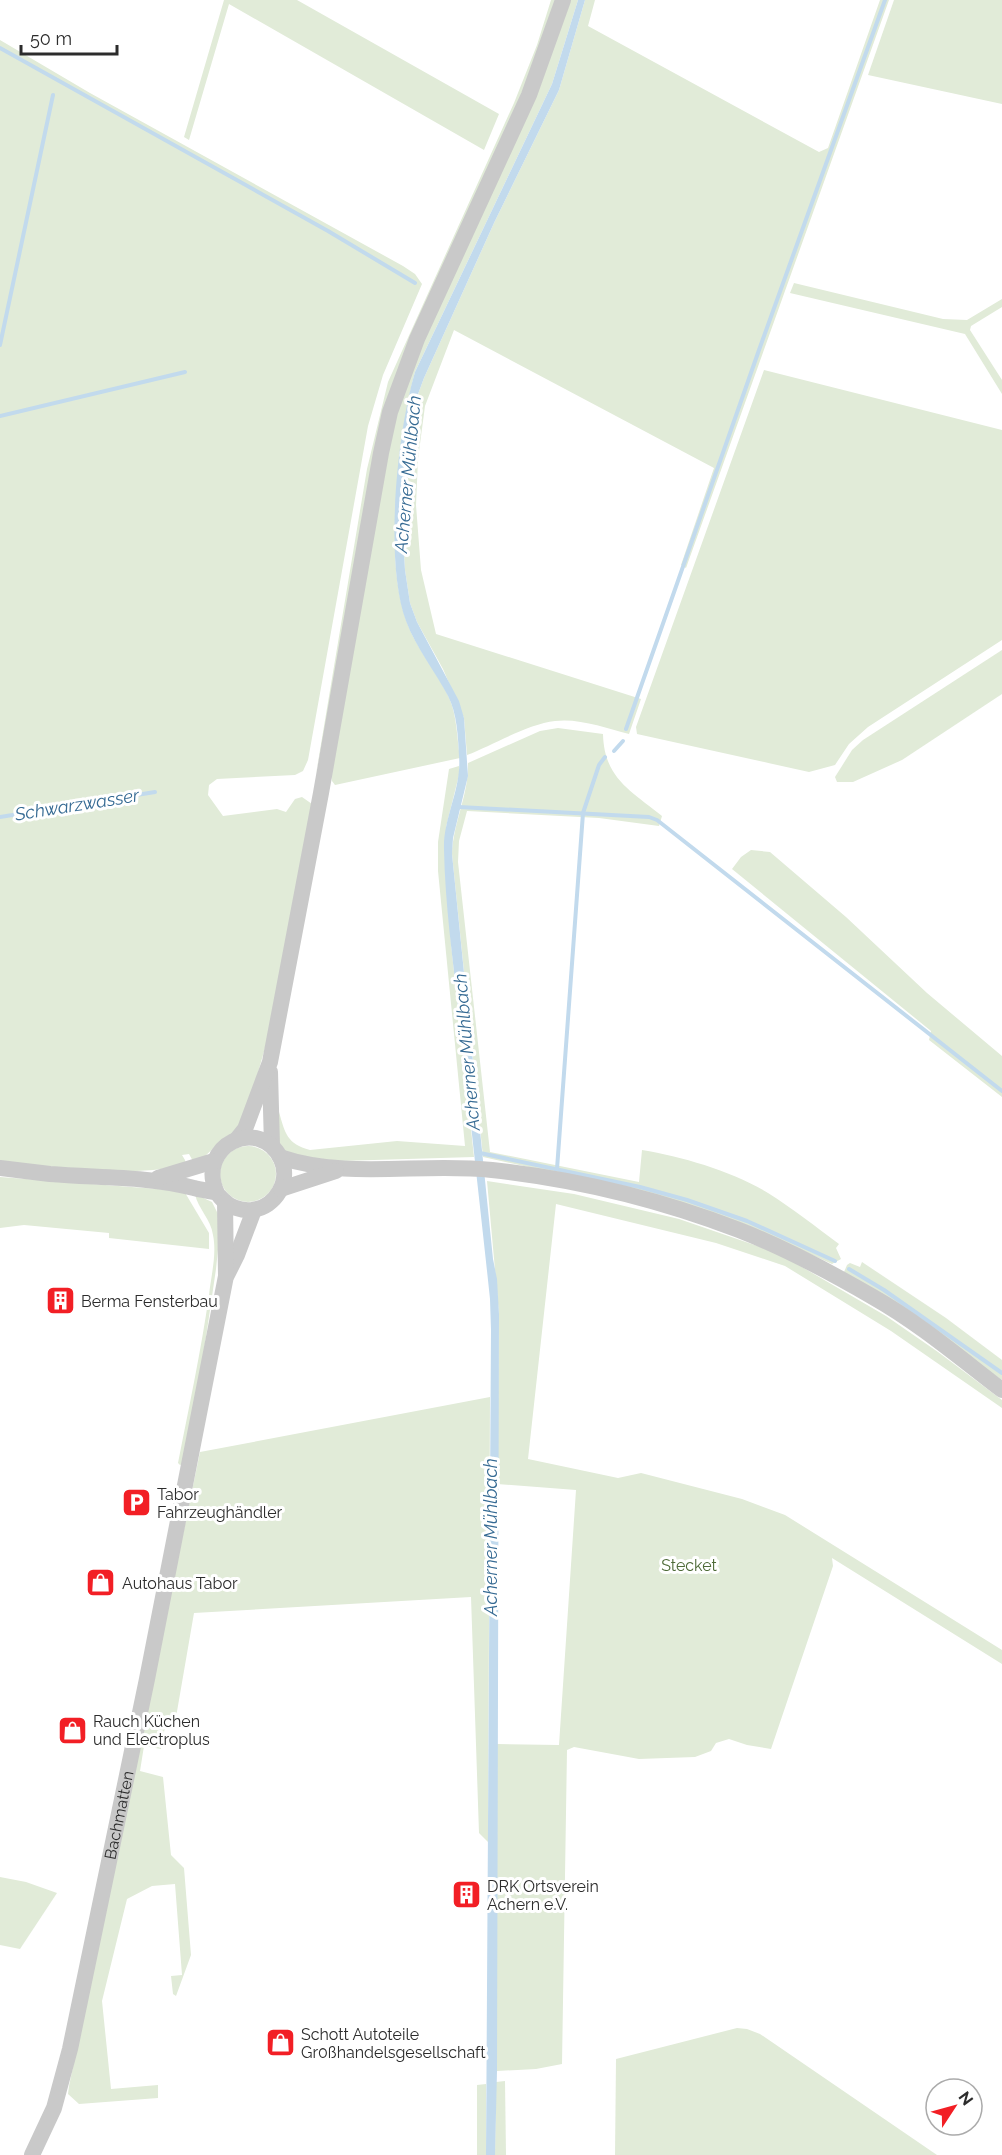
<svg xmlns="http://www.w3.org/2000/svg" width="1002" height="2155" font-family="Raleway,sans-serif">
  <rect width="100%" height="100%" fill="#fff"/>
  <g fill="#e1ebd8">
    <polygon points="224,0 297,0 499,114 484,150 229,4 189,140 184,137"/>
    <polygon points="551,0 557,0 542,48 399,368 316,774 367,469 388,382 514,103 537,45"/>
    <path d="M568 0H578L552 84 415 372C407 401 404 428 401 457 395 510 389 568 406 620 416 649 438 672 450 700 457 717 457 739 460 758L335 785 332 781 331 775 387 451 404 388Z"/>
    <path d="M585 0H595L588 26 819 152 828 148 880 0H889L686 568 681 565 714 468 454 330 425 406 418 459 416 505 421 570 436 634 641 699 629 734C606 728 579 718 555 721 528 724 493 745 467 755L464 718 443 669 417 622 410 603 405 570 403 539 414 405 424 378 494 223 559 90Z"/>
    <polygon points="894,0 1002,0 1002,104 868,75"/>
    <path d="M0 40 90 93 403 266 415 274 422 284 383 375 368 426 308 760 303 771 295 775 217 779 209 785 208 795 223 816 277 809 286 812 295 799 302 797 312 804 269 1034 255 1083 237 1132 224 1138 202 1159 194 1163 189 1154 182 1155 185 1160 186 1165C124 1178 62 1168 0 1161Z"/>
    <polygon points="794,283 943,319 967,320 1002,299 1002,307 971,326 970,330 1002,380 1002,394 965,334 790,293"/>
    <polygon points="764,370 1002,430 1002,640 868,727 849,744 835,765 809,772 637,734 636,727"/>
    <polygon points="1002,650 1002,694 902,760 853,782 837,782 835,777 852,750 863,740"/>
    <path d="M558 728 603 734C604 778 631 791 662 816L659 826 599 818 467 811 459 841 458 862 490 1152 639 1182 642 1150C683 1157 732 1171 768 1193 792 1208 816 1227 839 1244L836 1248 841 1259 832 1264 742 1223 574 1177 483 1157 452 854C453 823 469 794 468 763L540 731Z"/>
    <path d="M459 766V775L446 827 451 944 474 1157 340 1161 289 1155 277 1141 279 1112C285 1133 287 1144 310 1150L397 1141 465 1146 438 871V842L449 769Z"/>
    <polygon points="751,850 770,852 846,917 927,993 1002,1056 1002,1097 929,1040 931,1031 732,869 741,857"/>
    <circle cx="248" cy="1174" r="28"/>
    <polygon points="0,1177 184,1191 209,1233 209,1249 109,1238 109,1233 24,1225 0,1228"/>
    <polygon points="487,1181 574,1194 679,1219 778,1253 886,1316 938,1352 1002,1400 1002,1408 891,1331 785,1266 716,1243 556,1204 528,1459 618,1478 641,1473 742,1499 785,1515 1002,1650 1002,1664 832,1558 833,1566 771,1749 747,1745 729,1739 716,1743 711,1751 695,1757 639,1759 574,1747 567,1750 562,2064 536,2069 497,2071 497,1744 559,1745 576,1490 497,1484 499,1314"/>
    <path d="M195 1194 212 1202 221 1220 216 1269 205 1344 183 1464 180 1465 178 1463C189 1407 201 1351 209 1295 211 1276 217 1254 213 1235 211 1219 198 1209 195 1194Z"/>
    <polygon points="862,1262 946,1318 1002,1360 1002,1380 844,1272 847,1265 850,1263 860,1267"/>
    <polygon points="490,1397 488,1842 479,1833 471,1597 194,1613 175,1723 165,1727 161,1749 144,1746 140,1771 163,1777 171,1855 184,1868 191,1955 176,1996 173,1994 171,1976 182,1975 175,1884 152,1886 127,1899 102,2001 111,2089 158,2085 158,2098 79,2104 68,2094 69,2086 200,1452"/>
    <polygon points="0,1877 26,1882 57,1893 20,1949 0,1945"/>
    <polygon points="737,2028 747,2029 760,2034 937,2155 615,2155 616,2059"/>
    <polygon points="505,2081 506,2155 495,2155 496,2082"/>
    <polygon points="486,2084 486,2155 477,2155 477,2085"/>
  </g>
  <path fill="#c2daed" d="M578 0H585L559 90 494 223 424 378 414 405 403 539 405 570 410 603 417 622 459 701 464 718 468 776 453 838 452 854 493 1259 497 1279 499 1314 497 2071 495 2155H486L491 1330 490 1299C480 1204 469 1110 459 1015 453 960 445 905 444 849 443 818 462 788 459 756 458 737 457 713 448 696 435 671 416 648 406 621 384 562 397 433 415 372L552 84Z"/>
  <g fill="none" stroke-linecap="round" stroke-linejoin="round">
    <g stroke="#c2daed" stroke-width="4">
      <polyline points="0,48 328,231 415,283"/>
      <polyline points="0,345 53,95"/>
      <polyline points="0,416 185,372"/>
      <polyline points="626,729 759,350 885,0"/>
      <polyline points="614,751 623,741"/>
      <polyline points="459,807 649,817 657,820 1002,1091"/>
      <polyline points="0,817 155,792"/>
      <polyline points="480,1153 640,1187 687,1200 747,1221 835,1261"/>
      <polyline points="557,1169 583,813 599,765 605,757"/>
      <polyline points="849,1269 884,1290 1002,1373"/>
    </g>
    <g stroke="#c9c9c9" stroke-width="16">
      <polyline points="270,1072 272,1146"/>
      <polyline points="237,1139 245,1129 270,1062 321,793 381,453 390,412 417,339 529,95 563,0"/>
      <path d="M280 1157C348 1180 422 1162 492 1170 575 1179 661 1200 739 1230 785 1248 830 1272 873 1297 919 1323 960 1358 1002 1390"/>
      <path d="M0 1168C17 1170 33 1172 50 1174 98 1178 147 1176 194 1188 201 1190 211 1191 217 1193 217 1194 222 1199 223 1200 230 1207 241 1211 252 1210 276 1207 291 1181 281 1159 260 1115 195 1145 217 1193"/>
      <polyline points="158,1178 214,1161"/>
      <polyline points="281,1189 336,1171"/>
      <polyline points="227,1275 237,1255 254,1210"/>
      <path id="s1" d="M32 2155 54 2108 70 2049 147 1679 226 1276 225 1202"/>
    </g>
  </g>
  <defs>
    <symbol id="building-square" viewBox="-11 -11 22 22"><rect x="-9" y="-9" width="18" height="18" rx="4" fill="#f21f25" stroke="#fff"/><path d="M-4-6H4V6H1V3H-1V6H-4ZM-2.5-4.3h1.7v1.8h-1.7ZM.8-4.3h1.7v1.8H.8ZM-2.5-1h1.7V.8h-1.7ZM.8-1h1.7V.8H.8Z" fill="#fff"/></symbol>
    <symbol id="parking-square" viewBox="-11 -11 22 22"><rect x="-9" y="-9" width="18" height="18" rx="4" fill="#f21f25" stroke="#fff"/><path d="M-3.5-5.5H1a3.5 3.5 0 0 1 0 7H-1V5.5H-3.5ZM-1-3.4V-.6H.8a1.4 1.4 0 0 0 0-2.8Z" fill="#fff"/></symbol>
    <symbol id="shop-square" viewBox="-11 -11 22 22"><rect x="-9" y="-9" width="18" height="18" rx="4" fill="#f21f25" stroke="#fff"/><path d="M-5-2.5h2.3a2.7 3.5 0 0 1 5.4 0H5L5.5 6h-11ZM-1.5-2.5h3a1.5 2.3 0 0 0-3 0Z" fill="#fff"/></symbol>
  </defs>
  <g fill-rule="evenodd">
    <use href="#building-square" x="44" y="1284" width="33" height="33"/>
    <use href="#parking-square" x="120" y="1486" width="33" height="33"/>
    <use href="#shop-square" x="84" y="1566" width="33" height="33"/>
    <use href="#shop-square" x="56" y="1714" width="33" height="33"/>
    <use href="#building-square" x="450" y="1878" width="33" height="33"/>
    <use href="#shop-square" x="264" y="2026" width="33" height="33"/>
  </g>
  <g text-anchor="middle" stroke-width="6" stroke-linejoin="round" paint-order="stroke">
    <g font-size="16" fill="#2c2c2c" stroke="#fff" text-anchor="start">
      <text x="81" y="1307">Berma Fensterbau</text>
      <text x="157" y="1500">Tabor<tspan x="157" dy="18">Fahrzeughändler</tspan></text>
      <text x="122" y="1589">Autohaus Tabor</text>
      <text x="93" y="1727">Rauch Küchen<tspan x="93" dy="18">und Electroplus</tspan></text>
      <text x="487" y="1892">DRK Ortsverein<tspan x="487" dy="18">Achern e.V.</tspan></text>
      <text x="301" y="2040">Schott Autoteile<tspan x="301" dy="18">Gr0ßhandelsgesellschaft</tspan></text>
    </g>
    <g font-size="16" fill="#4d6a37" stroke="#fff">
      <text x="689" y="1571">Stecket</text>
    </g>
    <g font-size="16" fill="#2c2c2c" stroke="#fff">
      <text dy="6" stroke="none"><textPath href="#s1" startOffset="352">Bachmatten</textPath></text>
    </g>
    <g font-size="18" font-style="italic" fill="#356a93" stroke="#fff">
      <text transform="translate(408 474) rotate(-85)" y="6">Acherner Mühlbach</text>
      <text transform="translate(77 805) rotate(-9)" y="6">Schwarzwasser</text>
      <text transform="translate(467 1052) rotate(-95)" y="6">Acherner Mühlbach</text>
      <text transform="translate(491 1537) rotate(-90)" y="6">Acherner Mühlbach</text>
    </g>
  </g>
  <g transform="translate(954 2107) rotate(54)"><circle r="28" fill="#ffffff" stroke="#ababab" stroke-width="1.5"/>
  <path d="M0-4.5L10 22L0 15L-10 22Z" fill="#f21f25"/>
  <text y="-9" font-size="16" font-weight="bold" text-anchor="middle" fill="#2c2c2c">N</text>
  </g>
  <path d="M21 45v9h96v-9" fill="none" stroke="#2c2c2c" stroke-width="3"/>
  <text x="30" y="45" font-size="18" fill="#2c2c2c" stroke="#ffffff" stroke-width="4.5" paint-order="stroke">50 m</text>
</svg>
